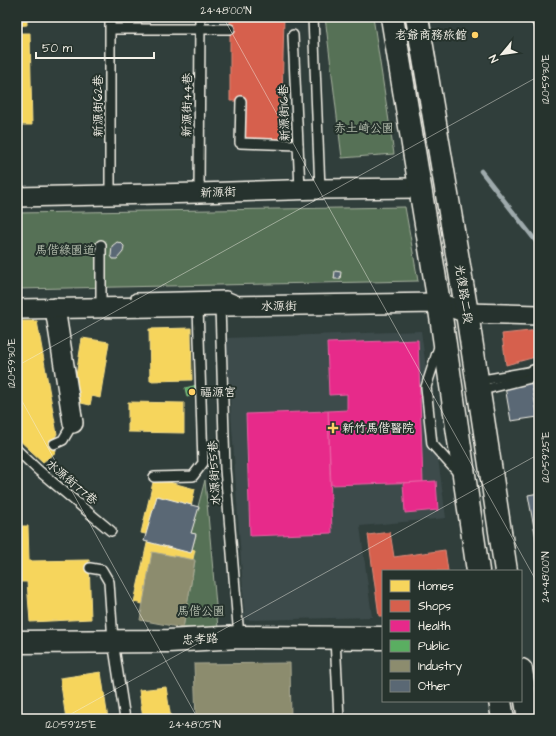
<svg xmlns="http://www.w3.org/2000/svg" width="556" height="736" font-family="'Architects Daughter','LXGW WenKai TC',sans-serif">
  <rect width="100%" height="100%" fill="#303e3b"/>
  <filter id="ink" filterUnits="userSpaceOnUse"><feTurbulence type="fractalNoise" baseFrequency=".025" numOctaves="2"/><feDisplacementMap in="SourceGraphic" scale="8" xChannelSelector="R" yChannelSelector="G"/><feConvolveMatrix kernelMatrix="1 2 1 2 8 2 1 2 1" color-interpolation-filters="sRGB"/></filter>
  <g filter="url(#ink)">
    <polygon fill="#3d4b4c" points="421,331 446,518 360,526 372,617 245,620 226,338"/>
    <g fill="#577156" stroke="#a6b19f">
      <polygon points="325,17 373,17 394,154 342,158"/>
      <polygon points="405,207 418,281 17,289 17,213"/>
      <polygon points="205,480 218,628 183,628 195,561 189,559 196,535 191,533"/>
    </g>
    <g fill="#f6d55c" stroke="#f5dd86">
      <polygon points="17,17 27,17 27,25 17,26"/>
      <polygon points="17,33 30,33 32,125 17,125"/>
      <polygon points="17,321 37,321 57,434 53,440 56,452 43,462 17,438"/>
      <polygon points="191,328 192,380 150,381 149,329"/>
      <polygon points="82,338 109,342 100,398 92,396 90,405 72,401"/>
      <polygon points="128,402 184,403 184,433 128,432"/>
      <polygon points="154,478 195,489 183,543 141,533"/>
      <polygon points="17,526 28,526 29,561 89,560 91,619 30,622 27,582 17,582"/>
      <polygon points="148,539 195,550 181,613 134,602"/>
      <polygon points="101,672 108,719 66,719 60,678"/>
      <polygon points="166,687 171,719 143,719 139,690"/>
    </g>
    <g fill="#d6604d" stroke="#df8c7c">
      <polygon points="230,17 284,17 281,139 244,138 245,101 230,101"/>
      <polygon points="539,330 539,356 506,365 502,334"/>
      <polygon points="390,532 394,557 445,550 448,571 383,571 383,616 379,616 368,535"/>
    </g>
    <g fill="#e7298a" stroke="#eb65a6">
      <polygon points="418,340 423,482 331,485 328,411 347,410 347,394 329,395 327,343"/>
      <polygon points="328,411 332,533 250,536 246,414"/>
      <polygon points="436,481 438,510 405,513 403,483"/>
    </g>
    <polygon fill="#5aae61" stroke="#88c28a" points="197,385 199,394 187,397 185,388"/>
    <g fill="#8c8c6e" stroke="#abaa93">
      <polygon points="152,552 195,560 183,628 140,620"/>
      <polygon points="290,663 291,719 196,719 194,664"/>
    </g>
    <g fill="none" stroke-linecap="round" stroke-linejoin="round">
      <polyline stroke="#9eaaac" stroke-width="4.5" points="481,171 539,245"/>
    </g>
    <g fill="#5a6874" stroke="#f4f1e8">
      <polygon points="117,242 121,243 124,246 123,252 117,259 113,259 111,256 112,246"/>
      <polygon points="335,271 341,272 340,279 334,279"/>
      <polygon points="531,382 538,417 511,421 505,387"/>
      <polygon points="539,493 539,543 537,544 528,495"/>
      <polygon points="157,496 199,507 191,533 196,534 191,553 144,541"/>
    </g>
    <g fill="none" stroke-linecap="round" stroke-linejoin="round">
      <defs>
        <g id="lane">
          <polyline points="110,17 110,195"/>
          <polyline points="313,17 320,189"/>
          <polyline points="533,17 539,24"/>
          <polyline points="111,29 230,29"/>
          <polyline points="293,35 300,189"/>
          <polyline points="241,101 240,143 298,145"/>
          <polyline points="199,193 200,17"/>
          <polyline points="101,298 101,245"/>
          <polyline points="136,298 226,296 238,301"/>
          <polyline points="220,306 225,469 239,637"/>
          <polyline points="439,347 426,387 432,444 460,475"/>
          <polyline points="477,381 528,372 539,368"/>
          <polyline points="478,391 539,376"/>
          <polyline points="54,444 63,440 73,423"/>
          <polyline points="17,450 38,470 111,531"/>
          <polyline points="154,477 193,476 203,463 198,307"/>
          <polyline points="90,568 102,570 109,582 113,641 125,719"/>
          <polyline points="335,638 339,719"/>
        </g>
        <g id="street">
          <polyline points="17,197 199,193 320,189 419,188"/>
          <polyline points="55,308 73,423"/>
          <polyline points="17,309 439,303 467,313 539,315"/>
        </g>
        <g id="secondary">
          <polyline points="392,17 439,303 478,571"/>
          <polyline points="417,17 467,313 506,571"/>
          <polyline points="17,642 168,641 239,637 383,638"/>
          <polyline points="521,670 529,719"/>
          <polyline points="500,701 503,719"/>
        </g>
      </defs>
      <use href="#lane" stroke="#f4f1e8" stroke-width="12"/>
      <use href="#street" stroke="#f4f1e8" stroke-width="22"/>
      <use href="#secondary" stroke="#f4f1e8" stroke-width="25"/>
      <use href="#lane" stroke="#26332d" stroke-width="9"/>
      <use href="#street" stroke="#26332d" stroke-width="19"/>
      <use href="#secondary" stroke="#26332d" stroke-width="22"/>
    </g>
  </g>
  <path fill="none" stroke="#f4f1e8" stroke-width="1" stroke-opacity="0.45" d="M223 17 539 586M17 366 539 76M17 392 198 719M62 719 539 454"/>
  <g fill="#ffd166" stroke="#26332d" stroke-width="1.5">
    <circle cx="475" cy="35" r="4"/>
    <circle cx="192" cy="392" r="4"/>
    <path d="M331 422h4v4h4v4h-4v4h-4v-4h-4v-4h4z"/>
  </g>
  <g text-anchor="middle" stroke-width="4" stroke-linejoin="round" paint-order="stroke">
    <g font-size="12" fill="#f4f1e8" stroke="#26332d" text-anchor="start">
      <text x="467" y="39" text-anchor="end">老爺商務旅館</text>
      <text x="200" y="396">福源宮</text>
      <text x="342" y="432">新竹馬偕醫院</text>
    </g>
    <g font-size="12" fill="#f4f1e8" stroke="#26332d">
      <text transform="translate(187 105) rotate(-89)" y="4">新源街44巷</text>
      <text transform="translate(98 106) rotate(-90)" y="4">新源街62巷</text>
      <text transform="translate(284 113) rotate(-92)" y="4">新源街16巷</text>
      <text transform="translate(218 192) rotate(-2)" y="4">新源街</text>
      <text transform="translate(464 294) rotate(81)" y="4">光復路二段</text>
      <text transform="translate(279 306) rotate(-1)" y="4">水源街</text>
      <text transform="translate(214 473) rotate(-93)" y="4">水源街55巷</text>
      <text transform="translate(72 482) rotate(40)" y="4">水源街77巷</text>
      <text transform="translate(200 639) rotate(-3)" y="4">忠孝路</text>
    </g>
    <g font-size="12" fill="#b5beae" stroke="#26332d">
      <text x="364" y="132">赤土崎公園</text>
      <text x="65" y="254">馬偕綠園道</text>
      <text x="201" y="615">馬偕公園</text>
    </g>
  </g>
  <rect width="556" height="736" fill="none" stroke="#26332d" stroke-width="44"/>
  <rect x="382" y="570" width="140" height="132" fill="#26332d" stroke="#787f78"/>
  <rect x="390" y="580" width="20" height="12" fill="#f6d55c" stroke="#787f78"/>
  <text x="418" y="590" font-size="12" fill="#f4f1e8">Homes</text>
  <rect x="390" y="600" width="20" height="12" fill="#d6604d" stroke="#787f78"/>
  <text x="418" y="610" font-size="12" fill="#f4f1e8">Shops</text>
  <rect x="390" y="620" width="20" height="12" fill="#e7298a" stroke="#787f78"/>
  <text x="418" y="630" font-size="12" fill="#f4f1e8">Health</text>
  <rect x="390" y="640" width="20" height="12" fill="#5aae61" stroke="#787f78"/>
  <text x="418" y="650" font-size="12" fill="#f4f1e8">Public</text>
  <rect x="390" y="660" width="20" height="12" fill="#8c8c6e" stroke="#787f78"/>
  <text x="418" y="670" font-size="12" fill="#f4f1e8">Industry</text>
  <rect x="390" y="680" width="20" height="12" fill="#5a6874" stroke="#787f78"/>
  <text x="418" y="690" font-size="12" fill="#f4f1e8">Other</text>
  <g transform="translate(502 54) rotate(241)" stroke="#26332d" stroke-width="3" paint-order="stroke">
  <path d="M0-3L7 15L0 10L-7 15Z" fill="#f4f1e8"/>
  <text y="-6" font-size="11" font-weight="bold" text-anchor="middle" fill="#f4f1e8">N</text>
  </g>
  <path d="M36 52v6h118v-6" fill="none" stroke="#f4f1e8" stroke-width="2"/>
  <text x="42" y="52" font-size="12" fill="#f4f1e8" stroke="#26332d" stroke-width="3" paint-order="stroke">50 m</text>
  <rect x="22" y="22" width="512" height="692" fill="none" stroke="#f4f1e8" stroke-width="1.5"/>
  <g font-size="10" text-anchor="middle" fill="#f4f1e8">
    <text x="226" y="14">24°48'00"N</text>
    <text transform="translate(545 79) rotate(-90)" y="4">120°59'30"E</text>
    <text transform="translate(11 363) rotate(-90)" y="4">120°59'30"E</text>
    <text transform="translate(545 457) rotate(-90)" y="4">120°59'25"E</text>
    <text transform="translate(545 577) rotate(-90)" y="4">24°48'00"N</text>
    <text x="71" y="728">120°59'25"E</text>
    <text x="195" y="728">24°48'05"N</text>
  </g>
</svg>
